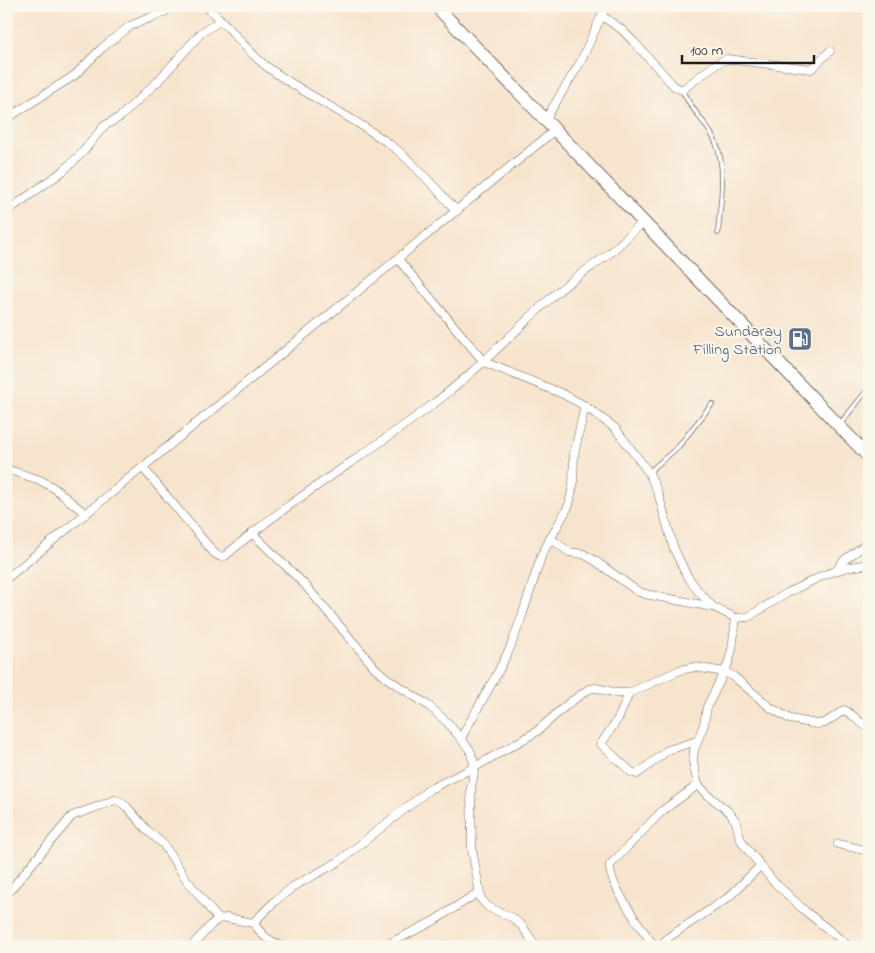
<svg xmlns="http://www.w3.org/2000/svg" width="875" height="953" font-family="'Indie Flower',sans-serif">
  <rect width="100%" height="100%" fill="#fbf7ec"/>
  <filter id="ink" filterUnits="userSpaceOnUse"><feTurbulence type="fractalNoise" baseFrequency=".02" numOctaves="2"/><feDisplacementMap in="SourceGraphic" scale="10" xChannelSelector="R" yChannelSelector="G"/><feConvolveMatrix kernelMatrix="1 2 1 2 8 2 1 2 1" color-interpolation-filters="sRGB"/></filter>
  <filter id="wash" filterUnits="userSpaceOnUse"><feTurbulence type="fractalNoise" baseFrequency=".0096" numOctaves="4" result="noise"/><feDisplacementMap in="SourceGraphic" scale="20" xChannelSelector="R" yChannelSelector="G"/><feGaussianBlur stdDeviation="1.12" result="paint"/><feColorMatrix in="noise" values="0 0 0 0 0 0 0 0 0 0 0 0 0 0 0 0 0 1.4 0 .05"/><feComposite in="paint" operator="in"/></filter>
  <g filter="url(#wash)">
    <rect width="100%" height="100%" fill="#f7e4cd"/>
  </g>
  <g filter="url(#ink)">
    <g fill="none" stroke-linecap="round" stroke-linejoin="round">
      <defs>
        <g id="lane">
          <path d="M682 90C691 110 708 124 716 143 727 170 720 205 718 233"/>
          <polyline points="840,424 869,388"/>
          <polyline points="649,472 678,447 712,404"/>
        </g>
        <g id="street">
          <path d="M205 6C230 24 245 52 270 69 309 97 355 118 392 146 416 164 436 190 457 211"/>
          <polyline points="602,16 621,29 635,43 674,86 682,90 716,64 727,59 811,69 830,51"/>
          <polyline points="6,119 75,75 102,48 130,26 164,12 172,6"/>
          <polyline points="545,120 580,63 606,6"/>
          <polyline points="6,212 63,171 82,153 104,126 120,117 158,81 201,33 220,21"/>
          <polyline points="398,259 484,362 563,394 585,406 615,428 649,473 658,493 674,549 686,574 698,591 713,607 736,618 748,617 787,593 824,575 844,568 869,564"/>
          <path d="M143 468 215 554 221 557 225 556C288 501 361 458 428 408 473 375 511 334 552 297 570 280 591 268 610 253 622 243 632 232 643 222"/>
          <polyline points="6,469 40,480 54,488 86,514"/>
          <polyline points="252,533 305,585 376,669 388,679 429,706 448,723 470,750 475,767 471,788 472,849 481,899 488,907 513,918 523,927 536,947"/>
          <polyline points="550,538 569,552 583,554 594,560 637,591 645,594 713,607"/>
          <polyline points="836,571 843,561 869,542"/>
          <polyline points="6,579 555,130"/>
          <polyline points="736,618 732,650 728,664 707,707 704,724 694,750 693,762 698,785 708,795 730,813 736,822 740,838 744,845 773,881 805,911 850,947"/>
          <polyline points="629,693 619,717 601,744 631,772 637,774 640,772 668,750 697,741"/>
          <polyline points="461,738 497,674 510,648 521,619 542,554 569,505 573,485 574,454 585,406"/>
          <polyline points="838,844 869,851"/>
          <polyline points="6,895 72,816 115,800 119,801 127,807 147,830 164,845 186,879 218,919"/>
          <path d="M253 923 275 901 294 886 338 862 430 789 475 767 536 732 569 703 589 689 596 688 617 693H629L680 670 695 667 724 672 733 676 771 708 790 719 816 724 825 723 844 710C854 714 859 724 869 727"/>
          <polyline points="191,947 212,924 218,919 227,918 253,923 264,936 281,947"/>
          <polyline points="386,947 390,943 432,922 479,892"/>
          <path d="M655 947C644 932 607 882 610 865L662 811 698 785"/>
          <polyline points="659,947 669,937 729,897 760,866"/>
        </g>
        <polyline id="primary" points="436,6 869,457"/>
      </defs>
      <use href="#lane" stroke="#69625a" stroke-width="5.5"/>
      <use href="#street" stroke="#69625a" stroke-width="9"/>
      <use href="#primary" stroke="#69625a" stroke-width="14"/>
      <use href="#lane" stroke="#fff" stroke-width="4"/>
      <use href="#street" stroke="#fff" stroke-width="8"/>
      <use href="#primary" stroke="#fff" stroke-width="12"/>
    </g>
  </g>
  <defs>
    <symbol id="fuel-square" viewBox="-11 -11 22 22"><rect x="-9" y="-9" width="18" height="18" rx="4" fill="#5c6f8a" stroke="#fbf7ec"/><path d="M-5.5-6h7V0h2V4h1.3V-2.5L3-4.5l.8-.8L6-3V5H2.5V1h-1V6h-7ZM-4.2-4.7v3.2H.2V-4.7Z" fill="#fff"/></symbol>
  </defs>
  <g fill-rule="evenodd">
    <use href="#fuel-square" x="786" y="325" width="28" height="28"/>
  </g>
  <g text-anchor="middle" stroke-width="4" stroke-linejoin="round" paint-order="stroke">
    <g font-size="16" fill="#4e5e75" stroke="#fbf7ec" text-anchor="end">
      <text x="782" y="336">Sundaray<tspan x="782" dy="18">Filling Station</tspan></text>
    </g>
  </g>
  <rect width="875" height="953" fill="none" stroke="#fbf7ec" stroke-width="25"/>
  <path d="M682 55v8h132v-8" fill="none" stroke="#1c1c1c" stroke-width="2.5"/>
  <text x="690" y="55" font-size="15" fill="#1c1c1c" stroke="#fbf7ec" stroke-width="4" paint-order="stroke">100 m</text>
</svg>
